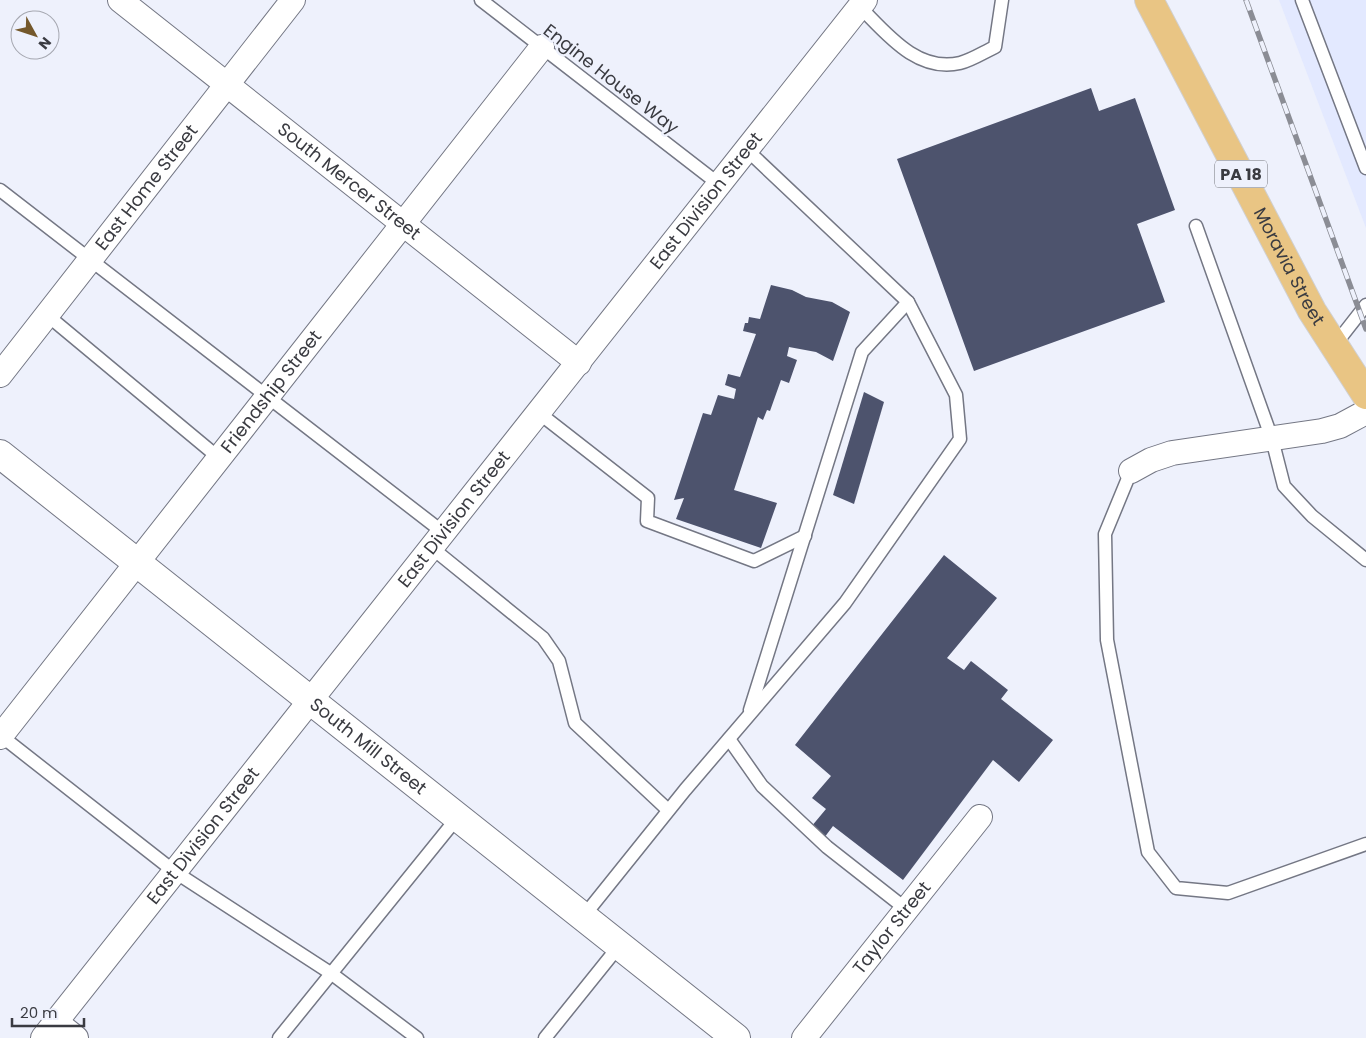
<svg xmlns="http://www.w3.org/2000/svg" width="1366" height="1038" font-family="Poppins,sans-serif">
  <rect width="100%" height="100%" fill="#eef1fc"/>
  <polygon fill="#e3e9ff" points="1279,0 1366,0 1366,228"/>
  <g fill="#4d536d">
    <polygon points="1091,88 1099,111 1135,98 1175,210 1137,224 1165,302 974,371 897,159"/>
    <polygon points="771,285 792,290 806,297 832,302 850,312 833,361 816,352 789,347 787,356 797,360 789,383 781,380 770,411 767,410 763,420 758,417 734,490 777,503 761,548 676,519 684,498 674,500 703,413 711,415 718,395 734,399 736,389 725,385 728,374 740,377 756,334 743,331 745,323 748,323 749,317 760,319"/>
    <polygon points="864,392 884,402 854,504 833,495"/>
    <polygon points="944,555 997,598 947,658 964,670 971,661 1008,690 1001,699 1053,740 1019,782 993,760 903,880 833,826 824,838 811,827 826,809 812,798 831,776 795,745"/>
  </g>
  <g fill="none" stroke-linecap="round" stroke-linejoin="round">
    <defs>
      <g id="service">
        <polyline points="481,0 720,185"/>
        <polyline points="1302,0 1366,168"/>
        <path d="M860 7C886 33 917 73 960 63 972 60 984 52 995 47L1002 0"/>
        <polyline points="0,190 444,533"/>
        <polyline points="1196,226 1272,439 1284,486 1312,516 1366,560"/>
        <polyline points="47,315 219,458"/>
        <polyline points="1334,346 1366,305"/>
        <polyline points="539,413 648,498 647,521 754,561 805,536"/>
        <polyline points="1131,471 1105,534 1107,640 1148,852 1176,888 1228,893 1366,844"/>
        <polyline points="432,548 543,638 559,661 575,723 668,810"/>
        <polyline points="750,710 862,352 908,302"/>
        <polyline points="0,735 175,872 332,974 417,1038"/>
        <polyline points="729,739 762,786 827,847 906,909"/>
        <polyline points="583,917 685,790 845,603 960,439 956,395 908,302 747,150"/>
        <polyline points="279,1038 457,818"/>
        <polyline points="545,1038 619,946"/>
      </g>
      <g id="minor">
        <path id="s1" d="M120 0 579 363"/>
        <path id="s2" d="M0 375 293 0"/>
        <polyline points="1131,471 1151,460 1172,453 1322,431 1340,426 1366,412"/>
        <path id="s3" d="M0 737 542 47"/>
        <polyline points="56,1022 76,1038"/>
        <path id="s4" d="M43 1038 865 0"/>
        <path id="s5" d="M804 1038 980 817"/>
      </g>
      <g id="tertiary">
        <path id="s6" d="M0 454 736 1038"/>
      </g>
      <g id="primary">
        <path id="s7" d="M1149 0 1312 311 1366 395"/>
      </g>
    </defs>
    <use href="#service" stroke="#747784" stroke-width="15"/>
    <use href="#minor" stroke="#747784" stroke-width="26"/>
    <use href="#tertiary" stroke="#747784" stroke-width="30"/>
    <use href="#primary" stroke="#d0d0d1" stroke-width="30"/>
    <use href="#service" stroke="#fff" stroke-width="12"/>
    <use href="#minor" stroke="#fff" stroke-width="24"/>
    <use href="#tertiary" stroke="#fff" stroke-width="28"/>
    <use href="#primary" stroke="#e9c584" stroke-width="28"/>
    <defs>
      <polyline id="rail" points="1246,0 1366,329"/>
    </defs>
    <use href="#rail" stroke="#8b8d95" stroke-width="5.5"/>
    <use href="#rail" stroke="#eef1fc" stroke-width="4" stroke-dasharray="11" stroke-linecap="butt"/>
  </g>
  <g text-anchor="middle" stroke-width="5" stroke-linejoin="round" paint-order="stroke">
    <rect fill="#eef1fc" stroke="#707279" stroke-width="1" x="1215" y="160.5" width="52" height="27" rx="4"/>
    <g font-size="16" font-weight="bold" fill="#3a3b41">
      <text x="1241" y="180">PA 18</text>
    </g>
    <g font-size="18" fill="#3a3b41" stroke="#eef1fc">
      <text transform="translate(611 79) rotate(38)" y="6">Engine House Way</text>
      <text dy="6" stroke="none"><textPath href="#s1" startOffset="292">South Mercer Street</textPath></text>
      <text dy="6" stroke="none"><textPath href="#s2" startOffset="238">East Home Street</textPath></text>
      <text dy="6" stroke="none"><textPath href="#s4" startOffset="1068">East Division Street</textPath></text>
      <text dy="6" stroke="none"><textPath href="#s7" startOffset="301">Moravia Street</textPath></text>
      <text dy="6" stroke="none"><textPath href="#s3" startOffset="439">Friendship Street</textPath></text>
      <text dy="6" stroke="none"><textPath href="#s4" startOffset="662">East Division Street</textPath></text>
      <text dy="6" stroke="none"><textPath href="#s6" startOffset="470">South Mill Street</textPath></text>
      <text dy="6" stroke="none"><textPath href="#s4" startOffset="258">East Division Street</textPath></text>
      <text dy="6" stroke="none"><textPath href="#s5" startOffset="141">Taylor Street</textPath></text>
    </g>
  </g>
  <g transform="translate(35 35) rotate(130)"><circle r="24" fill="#eef1fc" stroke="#a6a8b1"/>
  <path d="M0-4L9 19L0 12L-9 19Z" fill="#74582b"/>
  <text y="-8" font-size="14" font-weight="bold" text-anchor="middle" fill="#3a3b41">N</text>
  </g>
  <path d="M12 1018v8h72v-8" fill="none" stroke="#3a3b41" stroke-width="2.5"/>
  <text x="20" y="1018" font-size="15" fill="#3a3b41" stroke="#eef1fc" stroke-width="4" paint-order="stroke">20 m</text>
</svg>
